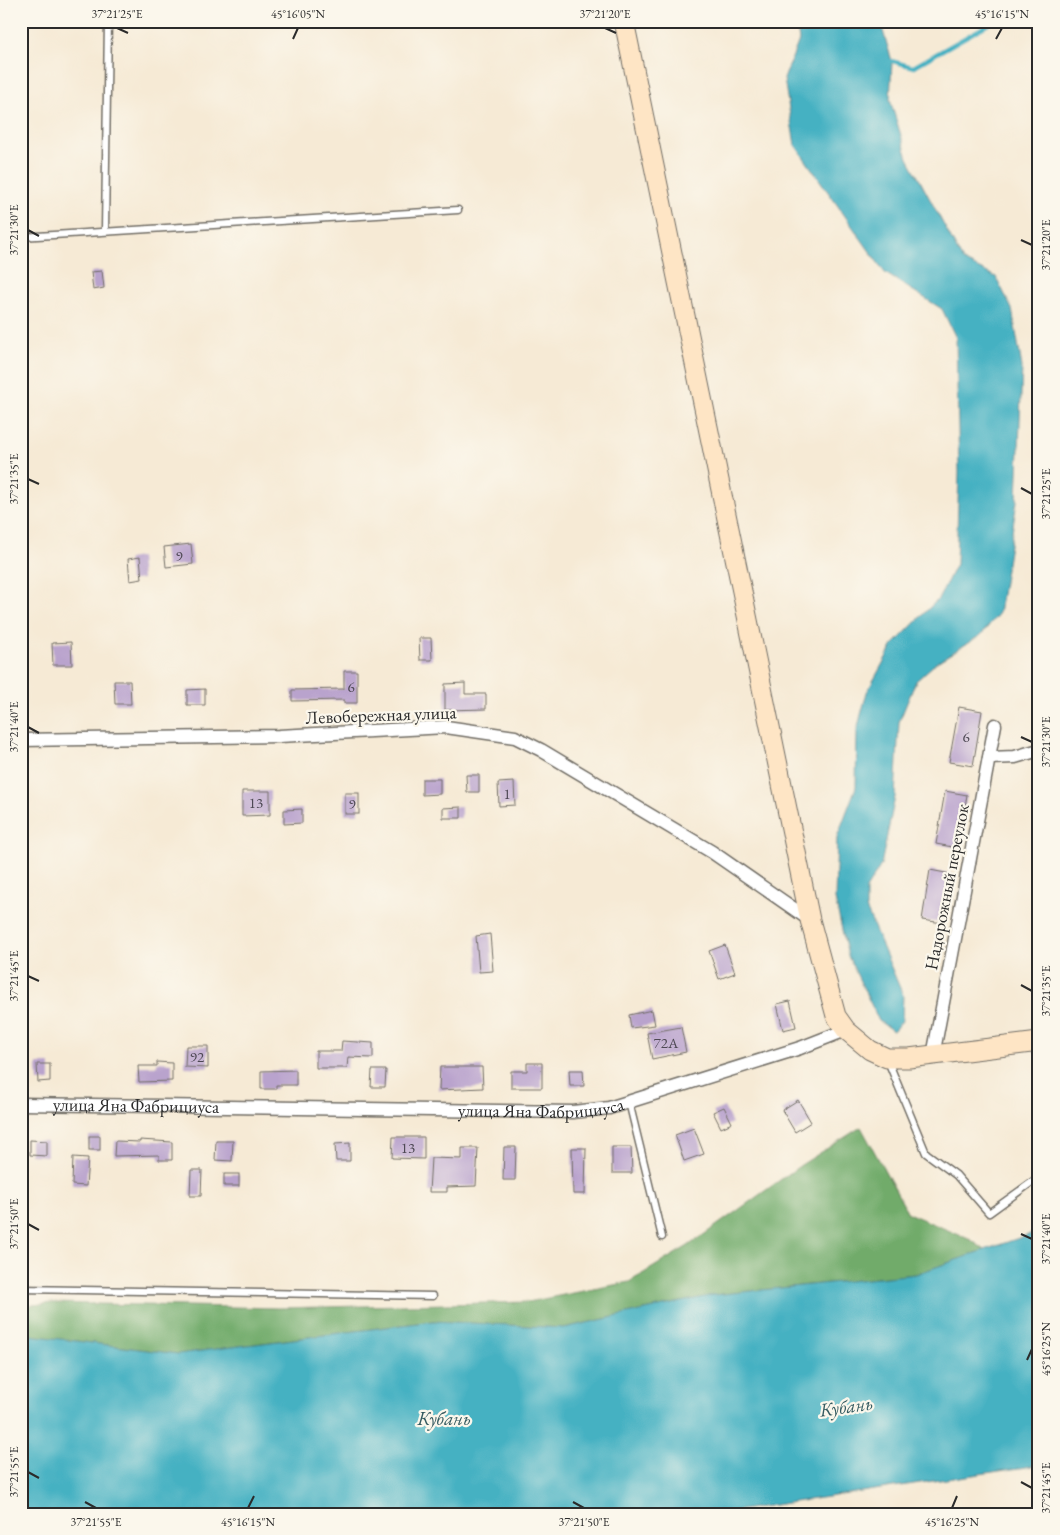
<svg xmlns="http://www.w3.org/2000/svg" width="1060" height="1535" font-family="'EB Garamond',serif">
  <rect width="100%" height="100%" fill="#fbf7ec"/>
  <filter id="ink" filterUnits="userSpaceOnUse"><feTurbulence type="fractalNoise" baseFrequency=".02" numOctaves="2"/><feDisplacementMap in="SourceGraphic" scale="10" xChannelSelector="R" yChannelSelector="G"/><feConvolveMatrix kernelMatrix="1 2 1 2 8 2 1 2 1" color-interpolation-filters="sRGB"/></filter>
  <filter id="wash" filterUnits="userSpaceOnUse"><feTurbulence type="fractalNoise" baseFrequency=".0096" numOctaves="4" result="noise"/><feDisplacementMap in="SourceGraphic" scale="20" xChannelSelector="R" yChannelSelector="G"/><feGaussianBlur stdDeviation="1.12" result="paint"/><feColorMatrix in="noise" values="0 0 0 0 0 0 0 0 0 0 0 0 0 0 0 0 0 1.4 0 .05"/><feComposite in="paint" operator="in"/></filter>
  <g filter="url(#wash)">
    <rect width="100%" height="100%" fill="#f6ead5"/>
    <polygon fill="#71ab6a" stroke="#4e6b4a" points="861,1127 908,1213 971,1240 985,1250 916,1274 713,1295 564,1328 433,1321 178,1354 21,1334 21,1306 53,1303 279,1308 528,1302 629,1282 688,1246 801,1165"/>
    <g fill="#45b1c2" stroke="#386e76">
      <polygon points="796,21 880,21 892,61 890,100 908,158 963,261 996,277 1012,309 1022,367 1017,501 999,613 981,635 937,662 916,681 899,722 895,797 881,865 866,889 866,908 903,995 902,1021 893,1031 879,1021 848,956 835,899 837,837 856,787 857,730 867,692 893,645 939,598 956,564 959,472 956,338 942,309 885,273 795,145 784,79 799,40"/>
      <polygon points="1039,1231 1039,1465 715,1514 21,1514 21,1334 178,1354 433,1321 564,1328 713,1295 916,1274"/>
    </g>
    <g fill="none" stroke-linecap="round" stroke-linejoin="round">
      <polyline stroke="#45b1c2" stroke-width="4" points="892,61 913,67 994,21"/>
    </g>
    <g id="blocks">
      <g fill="#b9a3cd">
        <polygon points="102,271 104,288 93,290 91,272"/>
        <polygon points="191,544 193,564 166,567 164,547"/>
        <polygon points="140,557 142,579 130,581 128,559"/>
        <polygon points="419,638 431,638 432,660 420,660"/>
        <polygon points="71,642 72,665 53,665 52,643"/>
        <polygon points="344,671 357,671 357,703 344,703 344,700 292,701 292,690 344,689"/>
        <polygon points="114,681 130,681 131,704 115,704"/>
        <polygon points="465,683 465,694 486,694 486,709 445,710 445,684"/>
        <polygon points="205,689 205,705 187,705 187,690"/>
        <polygon points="959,707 982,711 973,766 949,762"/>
        <polygon points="466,775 479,775 479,792 467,792"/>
        <polygon points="422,779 440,779 440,794 422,795"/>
        <polygon points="514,782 515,805 499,806 498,783"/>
        <polygon points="242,791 270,791 270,815 242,816"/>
        <polygon points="945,791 967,795 958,848 936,844"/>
        <rect x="345" y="793" width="14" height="21"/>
        <polygon points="461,807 461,818 443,818 443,808"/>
        <polygon points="302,809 302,823 284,824 284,810"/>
        <polygon points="930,870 951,874 943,923 922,920"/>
        <polygon points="490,934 493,971 479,972 476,936"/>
        <polygon points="725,945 735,973 719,979 709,951"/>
        <polygon points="790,1001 796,1027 783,1030 777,1004"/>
        <polygon points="652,1010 655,1025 631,1028 629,1015"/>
        <polygon points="681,1027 686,1052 652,1059 647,1033"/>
        <polygon points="342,1041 373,1043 373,1058 348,1057 347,1068 316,1068 316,1051 341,1051"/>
        <polygon points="186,1046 208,1046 208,1068 185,1067"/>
        <polygon points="157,1062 172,1063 172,1081 139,1082 138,1066 157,1066"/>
        <polygon points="527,1063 542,1063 542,1088 511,1088 511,1071 527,1071"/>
        <polygon points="37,1064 50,1064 50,1081 38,1082"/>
        <polygon points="440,1067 482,1067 483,1088 439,1090"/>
        <polygon points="296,1070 296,1085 276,1085 276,1089 261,1089 261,1071"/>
        <polygon points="372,1070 386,1070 385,1087 371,1087"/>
        <polygon points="569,1070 583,1070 584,1086 570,1086"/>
        <polygon points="798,1100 811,1122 795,1132 782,1110"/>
        <polygon points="724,1107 732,1123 721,1128 713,1112"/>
        <polygon points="694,1128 704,1154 684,1161 675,1135"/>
        <rect x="89" y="1136" width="11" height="14"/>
        <polygon points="393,1137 424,1137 424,1159 392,1158"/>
        <polygon points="30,1140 47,1141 47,1156 30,1155"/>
        <polygon points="140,1140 172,1142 172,1160 159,1160 159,1155 114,1156 115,1141 140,1142"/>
        <polygon points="216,1141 233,1141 232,1161 215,1160"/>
        <polygon points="350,1143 350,1161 336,1161 335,1144"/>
        <polygon points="504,1147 516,1147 515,1180 503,1180"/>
        <polygon points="612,1147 631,1147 632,1173 612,1173"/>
        <polygon points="462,1148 478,1148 476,1186 447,1187 447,1192 429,1192 431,1158 462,1159"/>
        <polygon points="572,1148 586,1148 585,1194 573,1194"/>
        <polygon points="73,1157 88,1158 86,1186 72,1185"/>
        <polygon points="191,1170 202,1170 201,1196 190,1196"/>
        <rect x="224" y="1174" width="15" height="12"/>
      </g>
    </g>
  </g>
  <g filter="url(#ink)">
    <use href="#blocks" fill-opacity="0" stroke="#726e66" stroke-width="1"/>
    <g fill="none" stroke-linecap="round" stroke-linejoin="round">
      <defs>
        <g id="lane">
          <polyline points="105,230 108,21"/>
          <polyline points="21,237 458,210"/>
          <polyline points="888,1061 926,1153 956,1175 989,1213 1039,1177"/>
          <polyline points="629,1102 662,1237"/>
          <polyline points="21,1289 433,1296"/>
        </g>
        <g id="street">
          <polyline points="21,740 279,736 446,727 515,737 541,750 712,852 810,920"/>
          <polyline points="989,758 1015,757 1039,750"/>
          <polyline points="933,1056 995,725"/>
          <path id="s1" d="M21 1104 573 1112 609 1108 800 1048 846 1030"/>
        </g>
        <polyline id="secondary" points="624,21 810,920 836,1016 846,1030 870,1050 887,1058 909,1058 1039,1042"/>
      </defs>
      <use href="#lane" stroke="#726e66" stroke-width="9"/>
      <use href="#street" stroke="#726e66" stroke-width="15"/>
      <use href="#secondary" stroke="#726e66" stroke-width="21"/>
      <use href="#lane" stroke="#fff" stroke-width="6"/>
      <use href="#street" stroke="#fff" stroke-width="12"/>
      <use href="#secondary" stroke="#fee5c5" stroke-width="19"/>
    </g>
  </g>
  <path fill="none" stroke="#2b2b2b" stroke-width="2" d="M117 28 128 33M605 28 616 33M293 39 298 28M996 39 1002 28M28 230 39 236M1021 240 1032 245M28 479 39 484M1021 488 1032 494M28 727 39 733M1021 737 1032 742M28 976 39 981M1021 985 1032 991M28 1224 39 1230M1021 1234 1032 1239M1027 1360 1032 1349M28 1472 39 1478M1021 1482 1032 1488M85 1502 96 1508M573 1502 584 1508M248 1508 254 1496M952 1508 957 1496"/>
  <g text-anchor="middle" stroke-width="4.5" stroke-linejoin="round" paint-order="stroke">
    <g font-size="15" fill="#4e4954">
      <text x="179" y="561">9</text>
      <text x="351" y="692">6</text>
      <text x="966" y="742">6</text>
      <text x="507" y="799">1</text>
      <text x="256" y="808">13</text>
      <text x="352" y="809">9</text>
      <text x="666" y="1048">72А</text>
      <text x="197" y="1062">92</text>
      <text x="408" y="1153">13</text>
    </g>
    <g font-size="18" fill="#2b2b2b" stroke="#fbf7ec">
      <text transform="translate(381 715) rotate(-2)" y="6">Левобережная улица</text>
      <text transform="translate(947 887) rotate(-79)" y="6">Надорожный переулок</text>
      <text dy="6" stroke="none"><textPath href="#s1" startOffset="115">улица Яна Фабрициуса</textPath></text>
      <text dy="6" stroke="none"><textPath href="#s1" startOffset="520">улица Яна Фабрициуса</textPath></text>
    </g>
    <g font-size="19" font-style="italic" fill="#345a60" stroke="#fbf7ec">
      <text transform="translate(846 1406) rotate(-8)" y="7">Кубань</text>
      <text x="444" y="1425">Кубань</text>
    </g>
  </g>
  <rect width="1060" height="1535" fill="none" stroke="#fbf7ec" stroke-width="55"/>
  <rect x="28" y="28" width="1004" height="1480" fill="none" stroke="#2b2b2b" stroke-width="2"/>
  <g font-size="12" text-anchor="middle" fill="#2b2b2b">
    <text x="117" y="18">37°21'25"E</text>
    <text x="298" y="18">45°16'05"N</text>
    <text x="605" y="18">37°21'20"E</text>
    <text x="1002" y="18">45°16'15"N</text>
    <text transform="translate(14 230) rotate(-90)" y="4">37°21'30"E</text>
    <text transform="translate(1046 245) rotate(-90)" y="4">37°21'20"E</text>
    <text transform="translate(14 479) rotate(-90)" y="4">37°21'35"E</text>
    <text transform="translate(1046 494) rotate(-90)" y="4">37°21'25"E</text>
    <text transform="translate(14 727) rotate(-90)" y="4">37°21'40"E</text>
    <text transform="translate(1046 742) rotate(-90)" y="4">37°21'30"E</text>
    <text transform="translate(14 976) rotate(-90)" y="4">37°21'45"E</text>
    <text transform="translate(1046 991) rotate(-90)" y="4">37°21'35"E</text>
    <text transform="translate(14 1224) rotate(-90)" y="4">37°21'50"E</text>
    <text transform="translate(1046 1239) rotate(-90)" y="4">37°21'40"E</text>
    <text transform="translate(1046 1349) rotate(-90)" y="4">45°16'25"N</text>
    <text transform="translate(14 1472) rotate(-90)" y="4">37°21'55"E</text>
    <text transform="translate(1046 1488) rotate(-90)" y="4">37°21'45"E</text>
    <text x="96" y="1526">37°21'55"E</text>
    <text x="248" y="1526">45°16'15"N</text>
    <text x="584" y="1526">37°21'50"E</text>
    <text x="952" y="1526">45°16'25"N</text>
  </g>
</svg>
